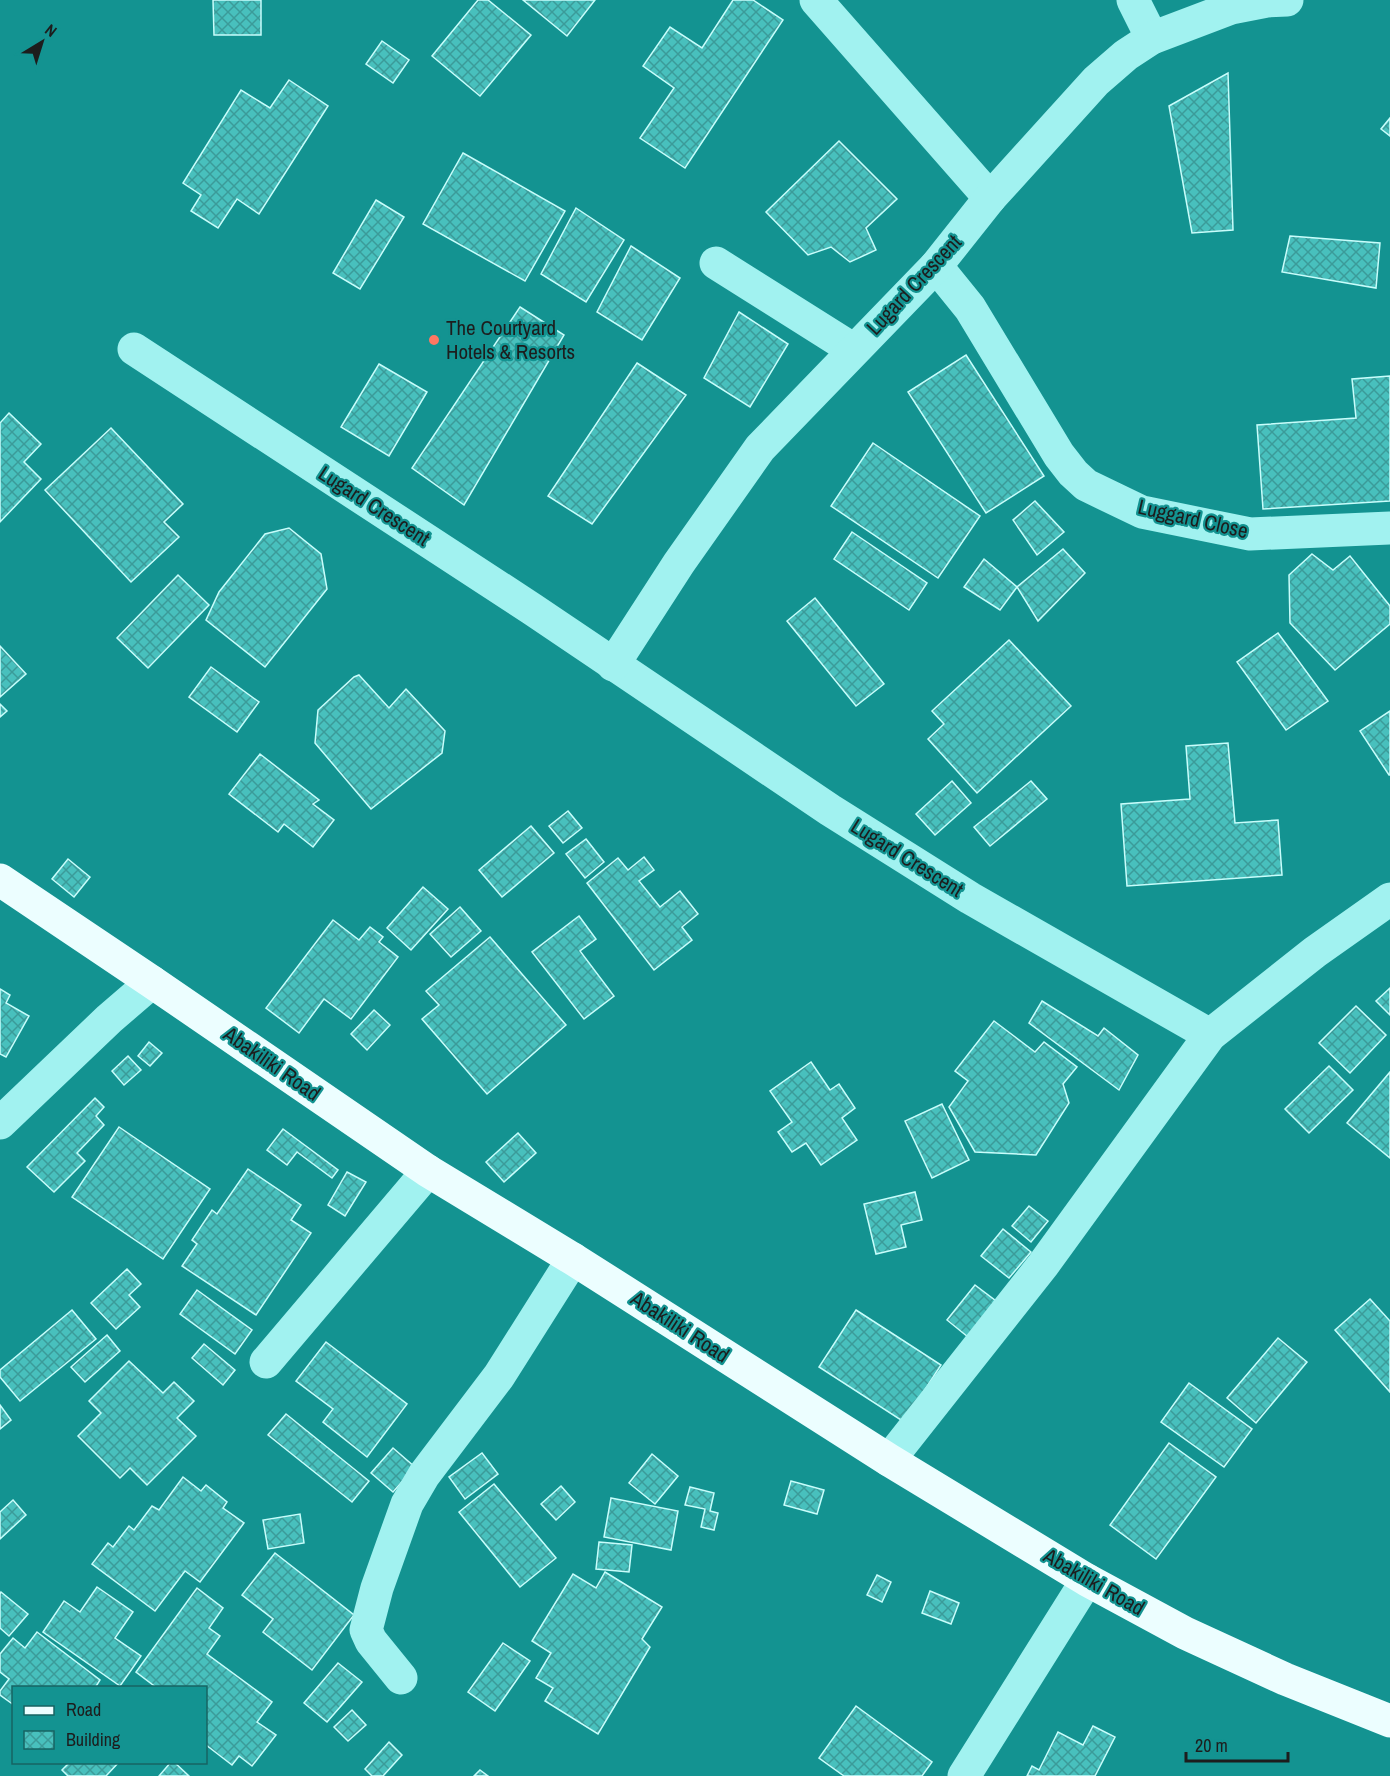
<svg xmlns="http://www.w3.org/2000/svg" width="1390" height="1776" font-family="'Archivo Narrow',sans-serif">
  <defs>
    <pattern id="building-cross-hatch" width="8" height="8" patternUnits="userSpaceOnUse" patternTransform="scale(1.5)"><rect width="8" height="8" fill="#48c0bd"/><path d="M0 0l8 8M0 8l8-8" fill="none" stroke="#3b9b99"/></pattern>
  </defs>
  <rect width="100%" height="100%" fill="#139391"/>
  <g fill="url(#building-cross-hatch)" stroke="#c8fdfb" stroke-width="1.5">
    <polygon points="213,0 261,0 261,35 214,35"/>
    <polygon points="478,0 488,0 531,35 480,96 432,56"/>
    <polygon points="523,0 595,0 567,36"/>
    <polygon points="733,0 753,0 783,20 685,168 640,138 674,88 643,66 670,27 702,48"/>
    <polygon points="382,41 409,60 393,83 366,64"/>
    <polygon points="1228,73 1233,230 1192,233 1169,106"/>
    <polygon points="289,80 328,106 259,214 237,199 218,228 191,211 201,195 183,183 241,90 270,108"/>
    <polygon points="1390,118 1390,136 1381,129"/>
    <polygon points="839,141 897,199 866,228 876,250 850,262 831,247 808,255 766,212"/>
    <polygon points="463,153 565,211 525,281 423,224"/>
    <polygon points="376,200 404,217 360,289 333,273"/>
    <polygon points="576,208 624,240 586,302 541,274"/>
    <polygon points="1290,236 1380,243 1376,288 1282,272"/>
    <polygon points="631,246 680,278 642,340 597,312"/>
    <polygon points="520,307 564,335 464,505 412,468"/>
    <polygon points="739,312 788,344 750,407 704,378"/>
    <polygon points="966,355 1044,476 986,513 908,392"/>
    <polygon points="637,363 686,395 592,524 548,496"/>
    <polygon points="379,364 427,392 389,456 341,427"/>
    <polygon points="1390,376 1390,501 1263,509 1257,425 1356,418 1352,379"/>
    <polygon points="9,413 41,444 24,462 41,479 0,522 0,423"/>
    <polygon points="111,428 183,504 164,522 179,537 131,582 45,490"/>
    <polygon points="873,443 980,516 938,578 831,506"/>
    <polygon points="1035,501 1064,532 1037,555 1013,520"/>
    <polygon points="289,528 321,554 327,589 265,667 206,620 219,592 265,534"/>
    <polygon points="852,532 927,583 909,610 834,559"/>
    <polygon points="1063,549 1085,573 1038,621 1017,587"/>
    <polygon points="1312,554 1333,570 1350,556 1390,606 1390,624 1335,670 1290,623 1289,575"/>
    <polygon points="984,559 1017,587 1000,610 964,587"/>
    <polygon points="178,575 209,605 148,668 117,638"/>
    <polygon points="815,598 884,684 856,706 787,621"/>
    <polygon points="1278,633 1328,701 1286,730 1237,662"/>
    <polygon points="1009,640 1071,706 977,793 928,739 944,724 932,711"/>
    <polygon points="0,646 26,674 0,697"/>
    <polygon points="211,667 259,702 237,732 189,697"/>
    <polygon points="359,675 389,708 406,689 445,731 442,753 371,809 315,743 318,710 354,677"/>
    <polygon points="0,704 7,711 0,717"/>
    <polygon points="1390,711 1390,775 1389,775 1360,731"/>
    <polygon points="1228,743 1235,823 1278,820 1282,875 1127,886 1121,804 1190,799 1186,746"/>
    <polygon points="260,754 319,800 313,804 334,820 313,847 284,824 278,832 229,794"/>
    <polygon points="952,781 971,803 935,835 916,814"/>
    <polygon points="1031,781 1047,799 990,846 974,827"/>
    <polygon points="568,811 582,828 563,843 549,826"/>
    <polygon points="531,826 554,853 502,897 479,870"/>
    <polygon points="586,839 604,862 585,878 566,854"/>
    <polygon points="644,857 654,870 639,881 660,907 680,891 698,914 682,927 692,940 654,970 587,883 618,858 628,870"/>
    <polygon points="68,859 90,877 74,897 52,879"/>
    <polygon points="423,887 448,909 411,950 387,928"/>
    <polygon points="460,907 481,931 451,957 430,934"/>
    <polygon points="579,916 596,939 580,951 614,996 584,1019 532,952"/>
    <polygon points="333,920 359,940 370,927 383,937 379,942 398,957 351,1019 324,999 299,1033 266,1008"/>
    <polygon points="490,937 566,1025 487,1094 422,1019 439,1005 426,991"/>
    <polygon points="1390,988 1390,1015 1376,1001"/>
    <polygon points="0,989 10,995 6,1003 29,1016 6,1057 0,1054"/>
    <polygon points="1042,1001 1098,1036 1104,1028 1138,1055 1119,1090 1029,1023"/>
    <polygon points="1356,1006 1386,1035 1350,1073 1319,1043"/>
    <polygon points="374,1010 390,1025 367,1050 351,1034"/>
    <polygon points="994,1021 1035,1052 1044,1042 1077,1067 1063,1084 1069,1103 1036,1155 975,1152 949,1107 968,1081 955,1071"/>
    <polygon points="149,1042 162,1053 150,1066 138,1056"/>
    <polygon points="128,1056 141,1070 124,1085 112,1071"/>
    <polygon points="811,1062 830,1090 839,1084 855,1108 842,1118 857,1140 821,1165 806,1143 792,1152 778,1132 792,1122 770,1091"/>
    <polygon points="1329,1066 1353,1090 1309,1133 1285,1109"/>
    <polygon points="1390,1072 1390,1158 1347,1123"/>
    <polygon points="95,1098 104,1107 96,1116 104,1125 77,1153 85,1161 54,1192 27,1167"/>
    <polygon points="942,1104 969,1160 932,1178 905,1121"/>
    <polygon points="119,1127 210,1189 163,1259 72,1197"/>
    <polygon points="283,1129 338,1170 332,1178 297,1152 287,1165 267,1150"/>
    <polygon points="518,1133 536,1153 504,1182 486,1162"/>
    <polygon points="248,1169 301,1205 291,1220 311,1233 256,1315 182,1266 197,1244 192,1240 212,1210 217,1214"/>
    <polygon points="347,1172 366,1182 345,1216 328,1205"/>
    <polygon points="915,1192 922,1220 901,1225 906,1247 876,1254 864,1204"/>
    <polygon points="1029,1206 1048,1221 1031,1242 1012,1226"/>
    <polygon points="1003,1229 1031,1252 1009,1278 981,1256"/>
    <polygon points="127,1269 141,1284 129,1295 140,1307 116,1329 91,1303"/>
    <polygon points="975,1285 996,1301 968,1337 947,1320"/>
    <polygon points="197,1290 252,1330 235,1354 180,1314"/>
    <polygon points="1370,1299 1390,1321 1390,1392 1335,1330"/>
    <polygon points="72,1310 96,1339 20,1401 0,1377 0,1370"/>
    <polygon points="856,1310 941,1365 904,1422 819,1367"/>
    <polygon points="107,1335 120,1351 85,1382 71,1367"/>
    <polygon points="1278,1338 1307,1362 1256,1423 1227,1398"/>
    <polygon points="326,1342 407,1404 367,1457 323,1422 333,1409 296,1381"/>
    <polygon points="204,1344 235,1370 223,1385 192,1358"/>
    <polygon points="129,1361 163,1393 174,1382 194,1401 177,1418 196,1436 147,1485 130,1468 120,1478 78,1436 101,1413 89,1401"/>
    <polygon points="1189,1383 1252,1429 1224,1467 1161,1422"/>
    <polygon points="0,1405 11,1420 0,1429"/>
    <polygon points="286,1414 369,1481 352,1502 268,1435"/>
    <polygon points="1169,1443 1216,1477 1156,1559 1110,1525"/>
    <polygon points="393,1448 415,1467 393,1492 371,1473"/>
    <polygon points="482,1453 498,1474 465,1499 449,1477"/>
    <polygon points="652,1454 678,1476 655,1504 629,1483"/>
    <polygon points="183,1477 201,1491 206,1485 227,1502 223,1508 244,1523 200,1582 185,1571 155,1611 92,1564 108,1543 113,1547 129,1526 134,1530 152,1506 159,1510"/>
    <polygon points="791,1481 824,1490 817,1514 784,1505"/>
    <polygon points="494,1484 556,1558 520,1587 459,1512"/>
    <polygon points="561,1486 575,1502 556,1520 541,1504"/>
    <polygon points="690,1487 714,1493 710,1511 718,1513 714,1530 701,1527 705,1509 685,1505"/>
    <polygon points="611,1498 678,1511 671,1550 604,1537"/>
    <polygon points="13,1500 26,1515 0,1539 0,1512"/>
    <polygon points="300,1514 304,1543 268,1549 263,1520"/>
    <polygon points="599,1542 632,1545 629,1572 596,1569"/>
    <polygon points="275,1553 354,1615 312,1670 263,1632 273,1619 242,1595"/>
    <polygon points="605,1572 662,1607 642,1639 650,1647 598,1734 545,1701 553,1688 536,1678 551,1653 532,1641 573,1574 596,1588"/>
    <polygon points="877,1575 891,1582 882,1602 867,1595"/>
    <polygon points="97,1587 133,1612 115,1638 141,1656 120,1686 43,1632 64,1601 80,1612"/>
    <polygon points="197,1588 223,1608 209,1628 220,1636 207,1654 272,1702 257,1722 276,1735 252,1766 239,1756 232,1765 206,1745 206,1688 157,1688 136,1672"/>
    <polygon points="930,1591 959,1603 951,1624 922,1613"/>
    <polygon points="1,1592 28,1614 9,1636 0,1628 0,1594"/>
    <polygon points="37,1632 100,1680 95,1688 14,1688 14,1705 0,1695 0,1691 9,1679 0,1672 0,1654 13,1638 25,1648"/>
    <polygon points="503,1643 530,1661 495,1711 468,1692"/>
    <polygon points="338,1663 362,1682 327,1722 304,1703"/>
    <polygon points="856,1706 932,1762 922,1776 844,1776 819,1758"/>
    <polygon points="352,1710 366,1725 348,1741 334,1727"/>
    <polygon points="1093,1726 1115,1737 1095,1776 1027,1776 1032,1766 1039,1770 1058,1732 1083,1745"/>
    <polygon points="389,1742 402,1755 383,1776 372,1776 365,1769"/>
    <polygon points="70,1762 119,1762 106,1776 68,1776 62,1770"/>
    <polygon points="171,1762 174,1762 189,1776 159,1776"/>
    <polygon points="480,1770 488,1776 474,1776"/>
  </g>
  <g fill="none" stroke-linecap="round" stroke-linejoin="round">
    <g stroke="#a1f2f0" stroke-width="33">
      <polyline points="816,0 990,198"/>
      <polyline points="1133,0 1152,38"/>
      <polyline points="716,263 854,350"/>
      <polyline points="936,266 970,308 1059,455 1073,473 1086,485 1142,512 1250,534 1390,528"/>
      <polyline points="134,349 532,609 830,810 970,898 1210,1035"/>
      <polyline points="613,665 679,563 760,448 936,266 990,198 1096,81 1126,55 1152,38 1231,8 1267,1 1287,0"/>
      <polyline points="0,1123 109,1019 152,982"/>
      <polyline points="266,1362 428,1171"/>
      <polyline points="889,1460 1043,1265 1210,1035 1315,952 1390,899"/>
      <polyline points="401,1678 371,1641 366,1630 377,1588 407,1504 424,1475 499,1376 573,1259"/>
      <polyline points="964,1776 1087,1580"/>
    </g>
    <polyline stroke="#ecfeff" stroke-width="33" points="0,880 152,982 428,1171 573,1259 889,1460 1087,1580 1185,1633 1285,1679 1390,1721"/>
  </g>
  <circle fill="#ff7762" stroke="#139391" stroke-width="2" cx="434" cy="340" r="6"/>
  <g text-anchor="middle" stroke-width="4.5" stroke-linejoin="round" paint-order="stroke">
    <g font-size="21" fill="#1d1d1d" stroke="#139391">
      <text transform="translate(914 285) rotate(-47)" y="7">Lugard Crescent</text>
      <text transform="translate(374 506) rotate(33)" y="7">Lugard Crescent</text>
      <text transform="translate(1193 519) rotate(13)" y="7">Luggard Close</text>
      <text transform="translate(907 858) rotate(32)" y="7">Lugard Crescent</text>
      <text transform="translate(272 1064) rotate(35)" y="7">Abakiliki Road</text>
      <text transform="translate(680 1327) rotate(33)" y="7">Abakiliki Road</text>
      <text transform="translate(1094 1582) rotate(30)" y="7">Abakiliki Road</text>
    </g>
    <g font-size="21" fill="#1d1d1d" stroke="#139391" text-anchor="start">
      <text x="446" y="335">The Courtyard<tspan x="446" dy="24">Hotels &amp; Resorts</tspan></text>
    </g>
  </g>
  <rect x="12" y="1686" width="195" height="78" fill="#139391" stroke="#176463" stroke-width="1.5"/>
  <rect x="24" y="1706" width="30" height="9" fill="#ecfeff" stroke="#176463" stroke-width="1.5"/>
  <text x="66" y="1716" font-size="18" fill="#1d1d1d">Road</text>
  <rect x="24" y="1731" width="30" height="18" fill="url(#building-cross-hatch)" stroke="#176463" stroke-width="1.5"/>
  <text x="66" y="1746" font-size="18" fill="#1d1d1d">Building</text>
  <g transform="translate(42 42) rotate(38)" stroke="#139391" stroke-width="4.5" paint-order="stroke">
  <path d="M0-4.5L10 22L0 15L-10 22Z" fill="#1d1d1d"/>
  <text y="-9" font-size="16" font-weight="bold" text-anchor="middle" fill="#1d1d1d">N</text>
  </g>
  <path d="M1186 1752v9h102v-9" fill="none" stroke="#1d1d1d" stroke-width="3"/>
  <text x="1195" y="1752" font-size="18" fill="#1d1d1d" stroke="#139391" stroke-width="4.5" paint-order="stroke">20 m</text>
</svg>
